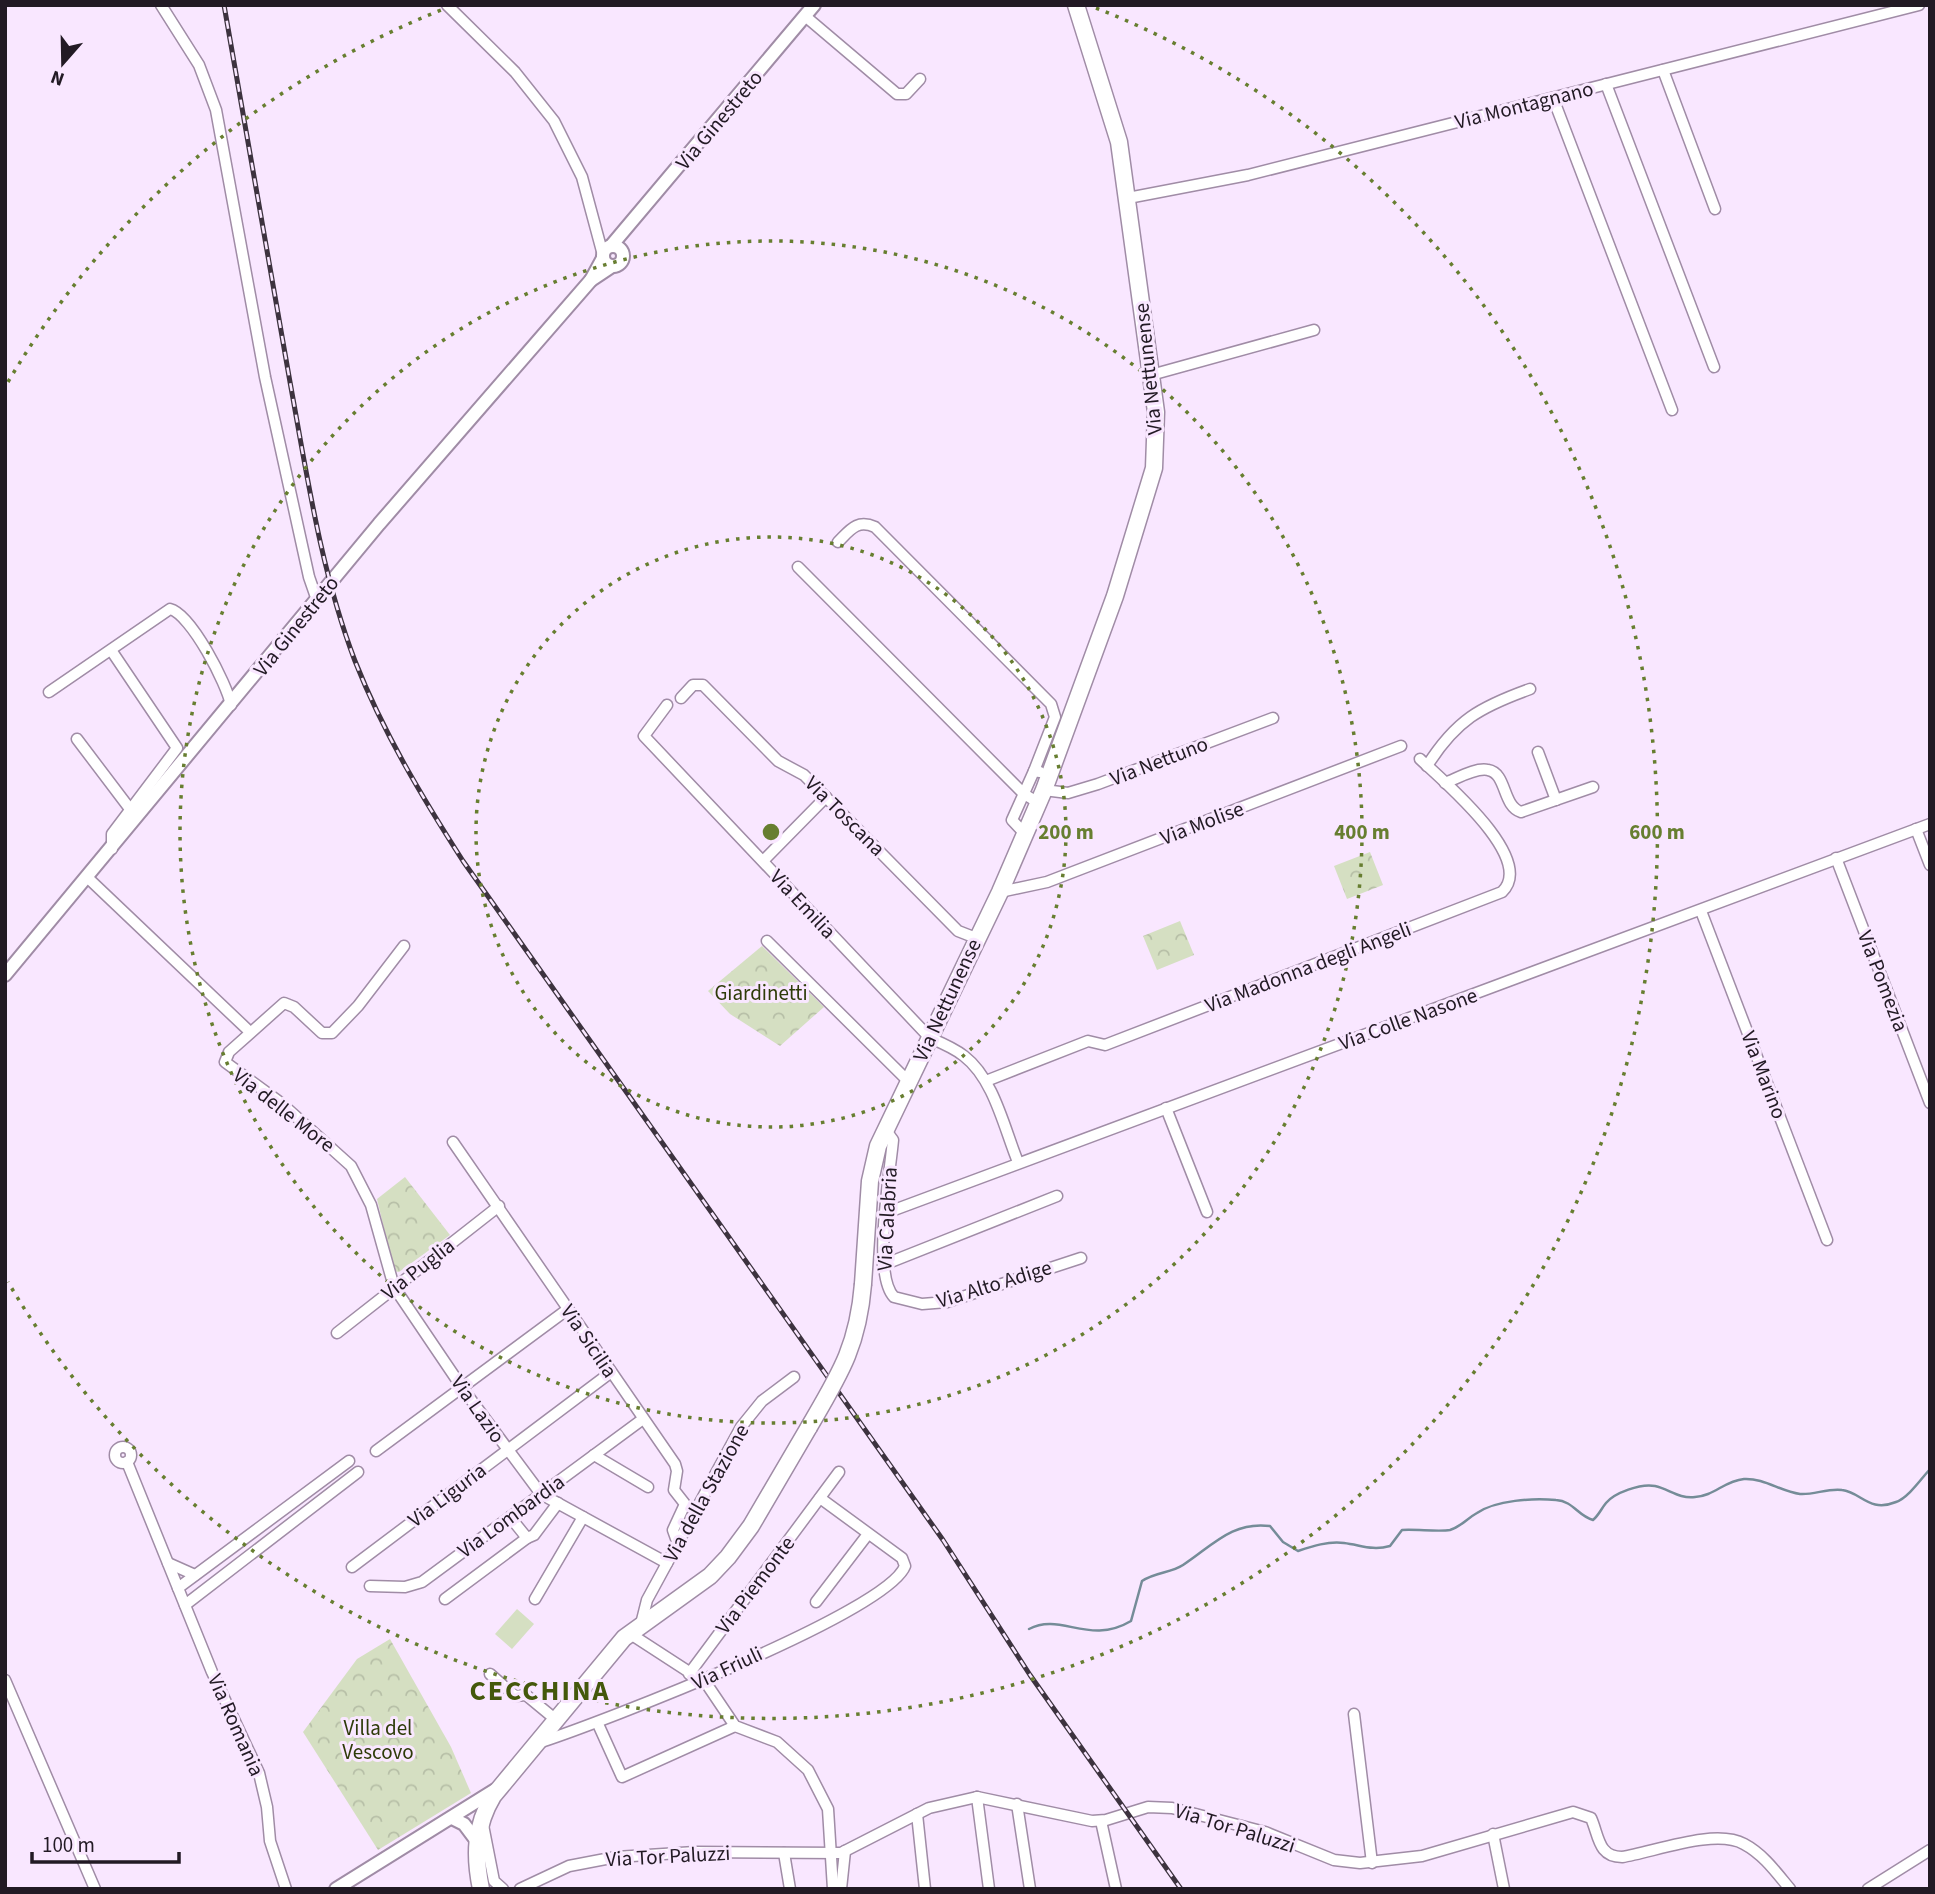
<svg xmlns="http://www.w3.org/2000/svg" width="1935" height="1894" font-family="'Source Sans 3',sans-serif">
  <defs>
    <pattern id="park-crowns" width="20" height="18" patternUnits="userSpaceOnUse" patternTransform="scale(1.75)"><rect width="20" height="18" fill="#d5dfc2"/><path d="M2 6a3 3 0 1 1 6 0M12 15a3 3 0 1 1 6 0" fill="none" stroke="#b7bfa7"/></pattern>
  </defs>
  <rect width="100%" height="100%" fill="#f9e7ff"/>
  <polygon fill="#d5dfc2" points="517,1609 534,1624 512,1649 495,1634"/>
  <g fill="url(#park-crowns)">
    <polygon points="1370,852 1383,885 1347,899 1334,866"/>
    <polygon points="1180,921 1194,955 1157,970 1143,936"/>
    <polygon points="762,946 824,1007 780,1046 730,1014 708,991"/>
    <polygon points="405,1177 450,1235 399,1272 394,1271 377,1199"/>
    <polygon points="390,1639 451,1747 471,1793 378,1850 303,1732 357,1659"/>
  </g>
  <g fill="none" stroke-linecap="round" stroke-linejoin="round">
    <path stroke="#758c98" stroke-width="2.5" d="M1029 1629C1061 1612 1089 1646 1131 1621L1142 1581C1155 1572 1171 1573 1183 1565 1212 1546 1232 1521 1270 1526L1283 1542 1298 1551C1313 1546 1328 1541 1344 1543 1361 1545 1372 1551 1390 1546L1402 1530C1416 1529 1439 1532 1450 1530 1462 1526 1466 1519 1477 1513 1496 1500 1533 1498 1556 1500 1573 1501 1578 1516 1593 1520 1599 1515 1601 1509 1606 1503 1614 1493 1641 1483 1655 1486 1669 1489 1679 1499 1695 1497 1714 1496 1724 1481 1744 1479 1764 1478 1780 1491 1800 1494 1814 1495 1828 1488 1842 1490 1861 1492 1869 1513 1896 1502 1908 1498 1921 1479 1930 1469"/>
    <defs>
      <g id="minor">
        <polyline points="161,5 199,65 216,110 265,377 309,577 317,600"/>
        <polyline points="447,5 515,72 554,121 582,177 603,255"/>
        <polyline points="805,16 897,94 906,94 920,79"/>
        <polyline points="1663,70 1715,209"/>
        <polyline points="1606,84 1714,367"/>
        <polyline points="1553,98 1672,410"/>
        <polyline points="1128,198 1248,175 1919,5"/>
        <polyline points="1151,375 1314,330"/>
        <path d="M838 542C850 530 857 519 875 527L1051 704 1055 717 1034 771"/>
        <polyline points="798,567 1024,794 1039,803"/>
        <path d="M49 692 170 609C191 614 227 684 231 705"/>
        <polyline points="681,698 693,685 703,685 778,761 804,775 958,931 976,938"/>
        <path d="M667 705 644 736 930 1038C942 1043 954 1048 964 1056 994 1079 1004 1128 1018 1162"/>
        <polyline points="77,739 130,809"/>
        <polyline points="1538,752 1556,800"/>
        <path d="M1427 766C1456 720 1480 707 1530 689"/>
        <path d="M1445 783C1456 779 1476 767 1488 770 1507 773 1502 806 1521 812L1593 787"/>
        <polyline points="1044,790 1068,793 1098,784 1273,718"/>
        <polyline points="1916,829 1930,865"/>
        <polyline points="1025,834 1012,820 1034,771 1040,772"/>
        <polyline points="112,849 112,834 177,748 113,653"/>
        <polyline points="1836,858 1930,1103"/>
        <polyline points="763,861 826,797"/>
        <polyline points="88,878 250,1032"/>
        <polyline points="1000,892 1047,882 1401,746"/>
        <polyline points="1701,911 1827,1240"/>
        <polyline points="767,941 908,1081"/>
        <polyline points="404,946 358,1006 332,1033 322,1033 294,1007 284,1003 229,1052 225,1062 281,1103 351,1166 371,1205 394,1287 463,1389 541,1494 667,1563"/>
        <path d="M986 1081 1088 1041 1105 1045 1502 892C1537 859 1443 781 1420 759"/>
        <polyline points="1166,1108 1207,1212"/>
        <path d="M885 1129 893 1140C890 1174 872 1274 894 1297L922 1304 947 1302 1081 1258"/>
        <polyline points="453,1142 675,1464 677,1471 674,1490 685,1504 673,1530 678,1544"/>
        <polyline points="886,1213 1930,824"/>
        <polyline points="883,1265 1057,1196"/>
        <polyline points="337,1333 499,1206"/>
        <circle cx="123" cy="1455" r="8"/>
        <polyline points="376,1451 568,1309"/>
        <polyline points="594,1455 648,1487"/>
        <polyline points="127,1462 212,1672 259,1773 267,1807 270,1841 286,1889"/>
        <polyline points="510,1517 527,1538 534,1535 558,1503"/>
        <polyline points="168,1563 195,1575"/>
        <polyline points="352,1567 610,1373"/>
        <polyline points="370,1586 405,1587 422,1582 643,1419"/>
        <polyline points="178,1588 349,1461"/>
        <polyline points="445,1599 527,1538"/>
        <polyline points="535,1599 583,1517"/>
        <polyline points="816,1602 868,1534"/>
        <polyline points="185,1605 358,1472"/>
        <polyline points="641,1624 647,1600 741,1427 762,1401 794,1377"/>
        <polyline points="629,1633 706,1683 735,1726 777,1742 808,1770 828,1809 833,1889"/>
        <polyline points="490,1674 515,1696 526,1695 555,1719"/>
        <polyline points="689,1674 839,1472"/>
        <polyline points="5,1680 95,1889"/>
        <polyline points="1354,1714 1372,1863"/>
        <polyline points="598,1724 622,1777 735,1726"/>
        <path d="M541 1742C599 1723 887 1613 905 1566L902 1558 820 1498"/>
        <polyline points="977,1797 989,1889"/>
        <polyline points="1017,1804 1030,1889"/>
        <polyline points="917,1814 925,1889"/>
        <polyline points="1101,1821 1116,1889"/>
        <polyline points="483,1825 494,1881 503,1889"/>
        <polyline points="1493,1834 1504,1889"/>
        <polyline points="784,1853 790,1889"/>
        <path d="M520 1889 569 1866 616 1857 695 1852 841 1853 929 1808 977 1797 1092 1821 1106 1820 1148 1807 1172 1808 1265 1832 1334 1860 1360 1863 1422 1856 1573 1812 1591 1818C1599 1836 1598 1857 1622 1857 1654 1852 1715 1828 1744 1844 1763 1854 1776 1872 1790 1889"/>
        <polyline points="841,1889 845,1851"/>
        <polyline points="1868,1889 1930,1850"/>
      </g>
      <g id="tertiary">
        <polyline points="611,246 814,5"/>
        <circle cx="613" cy="256" r="10"/>
        <polyline points="603,258 591,280 612,266"/>
        <polyline points="5,975 379,524 591,280"/>
        <polyline points="452,1818 464,1824 476,1840"/>
        <polyline points="336,1889 495,1790"/>
      </g>
      <g id="primary">
        <polyline points="863,1284 870,1181 878,1146 1000,892 1044,790 1115,596 1154,468 1156,412 1119,142 1076,5"/>
        <path d="M481 1889C474 1855 475 1826 493 1796L624 1638 710 1576 728 1557 751 1526 809 1427"/>
      </g>
    </defs>
    <use href="#minor" stroke="#a08ca6" stroke-width="13"/>
    <use href="#tertiary" stroke="#a08ca6" stroke-width="16"/>
    <use href="#primary" stroke="#a08ca6" stroke-width="19"/>
    <use href="#minor" stroke="#fff" stroke-width="10"/>
    <use href="#tertiary" stroke="#fff" stroke-width="12"/>
    <use href="#primary" stroke="#fff" stroke-width="16"/>
    <defs>
      <path id="rail" d="M224 5C246 131 268 256 290 382 307 475 321 572 355 661 383 732 422 797 463 861L943 1540 1030 1675 1181 1889"/>
    </defs>
    <use href="#rail" stroke="#3d333f" stroke-width="5"/>
    <use href="#rail" stroke="#f9e7ff" stroke-width="2.5" stroke-dasharray="8" stroke-linecap="butt"/>
    <defs>
      <path id="primary-bridge" d="M809 1427C840 1374 858 1346 863 1284"/>
    </defs>
    <use href="#primary-bridge" stroke="#a08ca6" stroke-width="19" stroke-linecap="butt"/>
    <use href="#primary-bridge" stroke="#fff" stroke-width="16"/>
  </g>
  <g fill="none" stroke="#677e30" stroke-width="3.5" stroke-dasharray="3.5 7">
    <circle cx="771" cy="832" r="295"/>
    <circle cx="771" cy="832" r="591"/>
    <path d="M8 382A886 886 0 0 1 446 8M1096 8A886 886 0 1 1 8 1282"/>
  </g>
  <g text-anchor="middle" stroke-width="6" stroke-linejoin="round" paint-order="stroke">
    <g font-size="21" fill="#221a24" stroke="#f9e7ff">
      <text transform="translate(1524 105) rotate(-14)" y="7">Via Montagnano</text>
      <text transform="translate(719 120) rotate(-50)" y="7">Via Ginestreto</text>
      <text transform="translate(1148 369) rotate(-96)" y="7">Via Nettunense</text>
      <text transform="translate(296 626) rotate(-51)" y="7">Via Ginestreto</text>
      <text transform="translate(1159 761) rotate(-21)" y="7">Via Nettuno</text>
      <text transform="translate(845 816) rotate(45)" y="7">Via Toscana</text>
      <text transform="translate(1202 823) rotate(-21)" y="7">Via Molise</text>
      <text transform="translate(803 904) rotate(47)" y="7">Via Emilia</text>
      <text transform="translate(1308 967) rotate(-21)" y="7">Via Madonna degli Angeli</text>
      <text transform="translate(1883 981) rotate(69)" y="7">Via Pomezia</text>
      <text transform="translate(947 1000) rotate(-65)" y="7">Via Nettunense</text>
      <text transform="translate(1408 1019) rotate(-20)" y="7">Via Colle Nasone</text>
      <text transform="translate(1764 1075) rotate(69)" y="7">Via Marino</text>
      <text transform="translate(284 1110) rotate(38)" y="7">Via delle More</text>
      <text transform="translate(887 1219) rotate(-87)" y="7">Via Calabria</text>
      <text transform="translate(418 1269) rotate(-38)" y="7">Via Puglia</text>
      <text transform="translate(994 1284) rotate(-17)" y="7">Via Alto Adige</text>
      <text transform="translate(589 1341) rotate(56)" y="7">Via Sicilia</text>
      <text transform="translate(478 1409) rotate(55)" y="7">Via Lazio</text>
      <text transform="translate(706 1493) rotate(-61)" y="7">Via della Stazione</text>
      <text transform="translate(447 1495) rotate(-37)" y="7">Via Liguria</text>
      <text transform="translate(511 1516) rotate(-36)" y="7">Via Lombardia</text>
      <text transform="translate(755 1585) rotate(-53)" y="7">Via Piemonte</text>
      <text transform="translate(727 1668) rotate(-25)" y="7">Via Friuli</text>
      <text transform="translate(236 1725) rotate(66)" y="7">Via Romania</text>
      <text transform="translate(1235 1828) rotate(17)" y="7">Via Tor Paluzzi</text>
      <text transform="translate(668 1856) rotate(-3)" y="7">Via Tor Paluzzi</text>
    </g>
    <g font-size="21" fill="#2e3b09" stroke="#f9e7ff">
      <text x="761" y="1000">Giardinetti</text>
      <text x="378" y="1735">Villa del<tspan x="378" dy="24">Vescovo</tspan></text>
    </g>
    <g font-size="28" font-weight="bold" letter-spacing="2" fill="#44580b" stroke="#f9e7ff">
      <text x="540" y="1700">CECCHINA</text>
    </g>
  </g>
  <circle cx="771" cy="832" r="10" fill="#677e30" stroke="#f9e7ff" stroke-width="3.5"/>
  <g font-size="21" text-anchor="middle" font-weight="bold" fill="#677e30" stroke="#f9e7ff" stroke-width="6" stroke-linejoin="round" paint-order="stroke">
    <text x="1066" y="839">200 m</text>
    <text x="1362" y="839">400 m</text>
    <text x="1657" y="839">600 m</text>
  </g>
  <rect width="1935" height="1894" fill="none" stroke="#221a24" stroke-width="14"/>
  <g transform="translate(63 63) rotate(200)" stroke="#f9e7ff" stroke-width="5" paint-order="stroke">
  <path d="M0-5L12 26L0 18L-12 26Z" fill="#221a24"/>
  <text y="-10" font-size="19" font-weight="bold" text-anchor="middle" fill="#221a24">N</text>
  </g>
  <path d="M32 1852v10h147v-10" fill="none" stroke="#221a24" stroke-width="3.5"/>
  <text x="42" y="1852" font-size="21" fill="#221a24" stroke="#f9e7ff" stroke-width="5" paint-order="stroke">100 m</text>
</svg>
